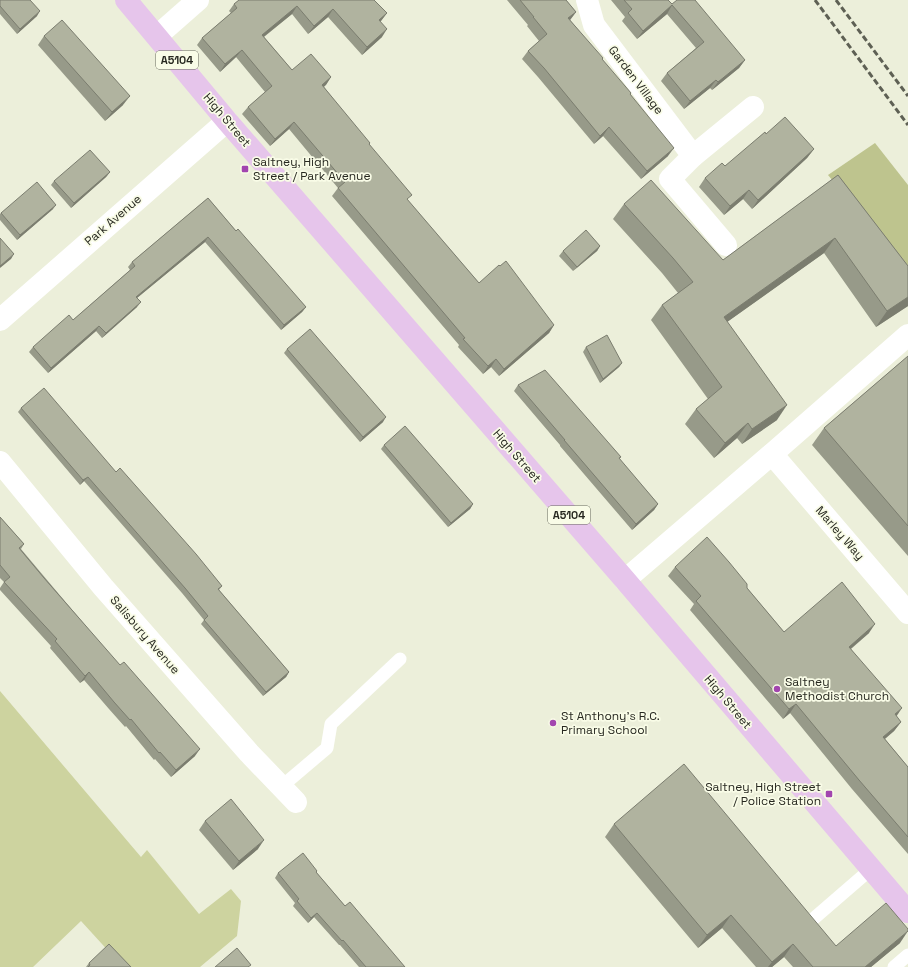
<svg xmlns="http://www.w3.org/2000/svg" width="908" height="967" font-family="'Space Grotesk',sans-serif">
  <rect width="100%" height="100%" fill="#ecefda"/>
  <polygon fill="#cdd39f" points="0,691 141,857 147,850 199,914 231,889 241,901 237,936 200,967 123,967 81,921 33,967 0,967"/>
  <polygon fill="#bec48e" points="875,143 908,185 908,270 828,175"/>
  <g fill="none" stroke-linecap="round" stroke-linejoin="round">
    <g stroke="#fff" stroke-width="13">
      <polyline points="281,787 327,748 331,724 400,659"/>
      <polyline points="812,920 871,869"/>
      <polyline points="894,967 908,955"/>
    </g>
    <g stroke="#fff" stroke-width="22">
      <polyline points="587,0 594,25 693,156 670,179 726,245"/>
      <polyline points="157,36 198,0"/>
      <polyline points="693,156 753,107"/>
      <polyline points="0,320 227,121"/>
      <polyline points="772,454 908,335"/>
      <polyline points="0,462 103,587 249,753 296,802"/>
      <polyline points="625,580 772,454 908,613"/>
    </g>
    <polyline stroke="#e6c5eb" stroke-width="22" points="126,0 227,121 625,580 908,912"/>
    <g stroke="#5e6054" stroke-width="3" stroke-dasharray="6 3" stroke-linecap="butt">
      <polyline points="815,0 908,125"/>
      <polyline points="836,0 908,96"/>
    </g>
  </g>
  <g fill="#979a89">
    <polygon points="0,0 37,16 17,34 0,14"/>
    <polygon points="239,0 387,13 380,22 382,37 362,55 328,17 308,34 292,14 264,37 292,70 331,77 324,87 369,145 408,201 479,283 554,325 549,333 499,376 491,367 483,374 458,347 459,345 332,196 338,188 289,129 270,146 242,114 248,107 265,92 236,57 220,72 197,45 202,38 231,13 229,11 234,4"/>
    <polygon points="507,0 566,0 576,12 570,20 630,94 668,156 641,179 603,136 594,144 538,77 522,59 528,51 539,41 527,26 528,25"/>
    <polygon points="611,0 668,0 672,4 745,60 739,68 712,90 710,88 684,109 661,81 667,73 696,48 667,14 637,39 622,21 625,17"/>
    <polygon points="44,36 123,105 105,121 38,45"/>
    <polygon points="766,134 814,149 807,158 752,209 743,199 724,215 699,187 705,178 725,166"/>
    <polygon points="110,172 106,177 71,208 51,185 54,181"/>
    <polygon points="838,175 908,266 908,306 876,327 824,253 727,322 777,420 742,444 737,438 714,458 685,424 696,409 708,399 651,320 662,305 678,293 662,273 613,219 624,204 723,260"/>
    <polygon points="208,198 236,231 306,307 302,312 281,330 205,242 137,298 137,307 102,338 96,331 48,373 29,352 33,347 73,320 130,270 128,267 132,262"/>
    <polygon points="53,209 17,240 0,220 0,214 1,213"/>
    <polygon points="600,246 597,251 573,271 559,256 563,251"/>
    <polygon points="586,347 622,363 619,367 600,383 583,352"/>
    <polygon points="287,349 383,422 360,442 284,353"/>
    <polygon points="908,356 908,556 812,445 824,428"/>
    <polygon points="518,385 621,457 619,459 658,504 654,510 632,530 560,446 560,445 514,391"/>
    <polygon points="21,408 116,472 222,586 219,590 289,672 286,677 263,696 201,624 204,620 182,593 84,481 80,485 18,412"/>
    <polygon points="384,445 473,504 470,509 448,527 381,449"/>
    <polygon points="0,517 24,544 21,549 195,756 171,777 155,759 154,760 126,726 125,727 109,709 84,680 80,683 50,648 51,646 0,590 0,588 4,582 0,578"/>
    <polygon points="675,567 747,588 784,632 869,633 851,649 896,716 901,722 894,731 885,739 908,767 908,854 852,789 790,713 783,719 690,610 694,604 668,576"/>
    <polygon points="205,821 258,849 233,870 199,830"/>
    <polygon points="614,824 836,946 900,943 871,967 793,967 784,957 772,967 756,967 722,928 698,948 605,837"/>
    <polygon points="316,872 345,906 405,967 359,967 340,945 339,945 314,917 308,923 293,906 295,903 275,878 278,873"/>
    <polygon points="89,963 131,967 86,967"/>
  </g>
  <g fill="#7b7d6f">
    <polygon points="672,5 667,14 637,39 643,31"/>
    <polygon points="297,6 292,14 257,42 262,35"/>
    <polygon points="333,9 328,17 308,34 314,26"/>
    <polygon points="40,11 37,16 17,34 20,29"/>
    <polygon points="576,12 570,20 568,18"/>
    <polygon points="387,13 381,21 374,28 379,20"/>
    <polygon points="387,29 382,37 362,55 367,47"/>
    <polygon points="242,50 236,57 220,72 225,64"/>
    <polygon points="745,60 739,68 712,90 718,82"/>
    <polygon points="331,77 326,85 317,92 322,85"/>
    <polygon points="716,80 710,88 684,109 690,101"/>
    <polygon points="130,96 123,105 105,121 112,112"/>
    <polygon points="294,122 289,129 270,146 275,139"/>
    <polygon points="609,127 603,136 594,144 600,136"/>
    <polygon points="674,148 668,156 641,179 647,171"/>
    <polygon points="814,149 807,158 752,209 758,200"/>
    <polygon points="110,172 106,177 71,208 74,203"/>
    <polygon points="749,190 743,199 724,215 730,206"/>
    <polygon points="56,205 53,209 17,240 20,235"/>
    <polygon points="208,237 205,242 132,302 136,297"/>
    <polygon points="835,238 824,253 713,332 724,317"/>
    <polygon points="600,246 597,251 573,271 577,267"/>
    <polygon points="14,254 11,259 0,268 0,266"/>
    <polygon points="908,297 908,306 876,327 887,311"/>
    <polygon points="141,302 137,307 102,338 106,333"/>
    <polygon points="306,307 302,312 281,330 284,325"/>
    <polygon points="554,325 549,333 499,376 504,369"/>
    <polygon points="99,326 96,331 48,373 51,368"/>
    <polygon points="496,359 491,367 483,374 488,366"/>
    <polygon points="622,363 619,367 600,383 603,379"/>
    <polygon points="787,405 777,420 742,444 752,429"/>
    <polygon points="386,417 383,422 360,442 363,437"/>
    <polygon points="748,423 737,438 714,458 725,443"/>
    <polygon points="88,477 80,485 83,480"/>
    <polygon points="473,504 470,509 448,527 451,523"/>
    <polygon points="658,504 654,510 632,530 636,524"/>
    <polygon points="875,624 869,633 842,656 849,647"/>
    <polygon points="89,672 84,680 80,683 85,676"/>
    <polygon points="289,672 286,677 263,696 266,692"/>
    <polygon points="796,704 790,713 783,719 789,709"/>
    <polygon points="902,708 896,717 895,714"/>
    <polygon points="901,722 894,731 876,746 883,737"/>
    <polygon points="200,749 195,756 171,777 176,770"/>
    <polygon points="264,840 258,849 233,870 239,861"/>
    <polygon points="317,913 314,917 308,923 311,918"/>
    <polygon points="731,915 722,928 698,948 707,935"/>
    <polygon points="908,931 900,943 871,967 865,967"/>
    <polygon points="793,944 784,957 772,967 768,967 772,962"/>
  </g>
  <g fill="#b0b39f" stroke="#7b7d6f">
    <polygon points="0,0 30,0 40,11 20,29 0,6"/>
    <polygon points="239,0 374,0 387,13 379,20 387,29 367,47 333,9 314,26 297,6 262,35 292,70 311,54 331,77 322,85 370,143 369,144 412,195 407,199 479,283 499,265 500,266 506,261 554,325 504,369 496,359 488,366 463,339 465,338 338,188 345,182 294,122 275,139 248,107 272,86 242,50 225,64 202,38 237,8 234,4"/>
    <polygon points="520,0 566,0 576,12 568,18 603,58 602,59 631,93 630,94 674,148 647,171 609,127 600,136 544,68 528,51 547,34 533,17 534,17"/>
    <polygon points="624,0 668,0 672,4 677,0 695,0 745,60 718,82 716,80 690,101 667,73 704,42 672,5 643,31 628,13 632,9"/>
    <polygon points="62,20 130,96 112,112 44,36"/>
    <polygon points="785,117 814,149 758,200 749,190 730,206 705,178 722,163 725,166 765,132 766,134"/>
    <polygon points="90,150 110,172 74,203 54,181"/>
    <polygon points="838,175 908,266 908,297 887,311 835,238 724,317 787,405 752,429 748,423 725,443 696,409 722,387 662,305 693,282 673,258 624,204 651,180 723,260"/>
    <polygon points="37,182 56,205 20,235 1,213"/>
    <polygon points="208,198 236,231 238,229 306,307 284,325 208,237 136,297 141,302 106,333 99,326 51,368 33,347 69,315 73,320 135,266 132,262"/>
    <polygon points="586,230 600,246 577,267 563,251"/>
    <polygon points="0,238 14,254 0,266"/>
    <polygon points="310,329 386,417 363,437 287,349"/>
    <polygon points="607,335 622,363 603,379 586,347"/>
    <polygon points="908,356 908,526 824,428"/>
    <polygon points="545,370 621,457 619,458 658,504 636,524 564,440 565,440 518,385"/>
    <polygon points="44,388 116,472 120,468 196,554 222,586 218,589 289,672 266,692 204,620 208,616 185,588 88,477 83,480 21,408"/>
    <polygon points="405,426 473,504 451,523 384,445"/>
    <polygon points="0,517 24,544 19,548 44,578 120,665 124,662 200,749 176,770 160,752 159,753 131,719 130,720 114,702 89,672 85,676 55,641 57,639 4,582 10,577 0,565"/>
    <polygon points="707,537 729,562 747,584 747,588 784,632 842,582 875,624 849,647 902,708 895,714 901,722 883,737 908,767 908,837 859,780 796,704 789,709 696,601 701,596 675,567"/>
    <polygon points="684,764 836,946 886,903 908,929 908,931 865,967 813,967 793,944 772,962 731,915 707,935 614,824"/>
    <polygon points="231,799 264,840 239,861 205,821"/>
    <polygon points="303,853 317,871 316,872 345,906 350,902 405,967 366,967 343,940 342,941 317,913 311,918 297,901 299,899 278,873"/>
    <polygon points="109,944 131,967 88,967 90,965 89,963"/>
    <polygon points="237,948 251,965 248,967 215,967"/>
  </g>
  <g fill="#a245af" stroke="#f9fce7" stroke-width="1.5">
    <rect x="241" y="165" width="8" height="8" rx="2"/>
    <circle cx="777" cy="689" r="4"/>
    <circle cx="553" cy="723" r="4"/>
    <rect x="825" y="790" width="8" height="8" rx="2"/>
  </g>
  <g text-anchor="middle" stroke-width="3.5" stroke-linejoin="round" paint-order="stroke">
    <g fill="#f9fce7" stroke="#66685c" stroke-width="1">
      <rect x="156" y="51" width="42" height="18" rx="3"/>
      <rect x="548" y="506" width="42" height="18" rx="3"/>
    </g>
    <g font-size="11" font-weight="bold" fill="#272820">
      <text x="177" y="64">A5104</text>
      <text x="569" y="519">A5104</text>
    </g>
    <g font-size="12" fill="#272820" stroke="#f9fce7">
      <text transform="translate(636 80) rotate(53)" y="4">Garden Village</text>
      <text transform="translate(227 120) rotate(50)" y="4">High Street</text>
      <text transform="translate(113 220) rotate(-41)" y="4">Park Avenue</text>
      <text transform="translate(517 456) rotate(49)" y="4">High Street</text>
      <text transform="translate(840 533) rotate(49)" y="4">Marley Way</text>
      <text transform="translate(145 635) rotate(49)" y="4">Salisbury Avenue</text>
      <text transform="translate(728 702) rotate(50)" y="4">High Street</text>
    </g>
    <g font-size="12" fill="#272820" stroke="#f9fce7" text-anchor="start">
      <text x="253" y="166">Saltney, High<tspan x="253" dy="14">Street / Park Avenue</tspan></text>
      <text x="785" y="686">Saltney<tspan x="785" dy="14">Methodist Church</tspan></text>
      <text x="561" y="720">St Anthony's R.C.<tspan x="561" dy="14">Primary School</tspan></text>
      <text x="821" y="791" text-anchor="end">Saltney, High Street<tspan x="821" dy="14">/ Police Station</tspan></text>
    </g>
  </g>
</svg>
